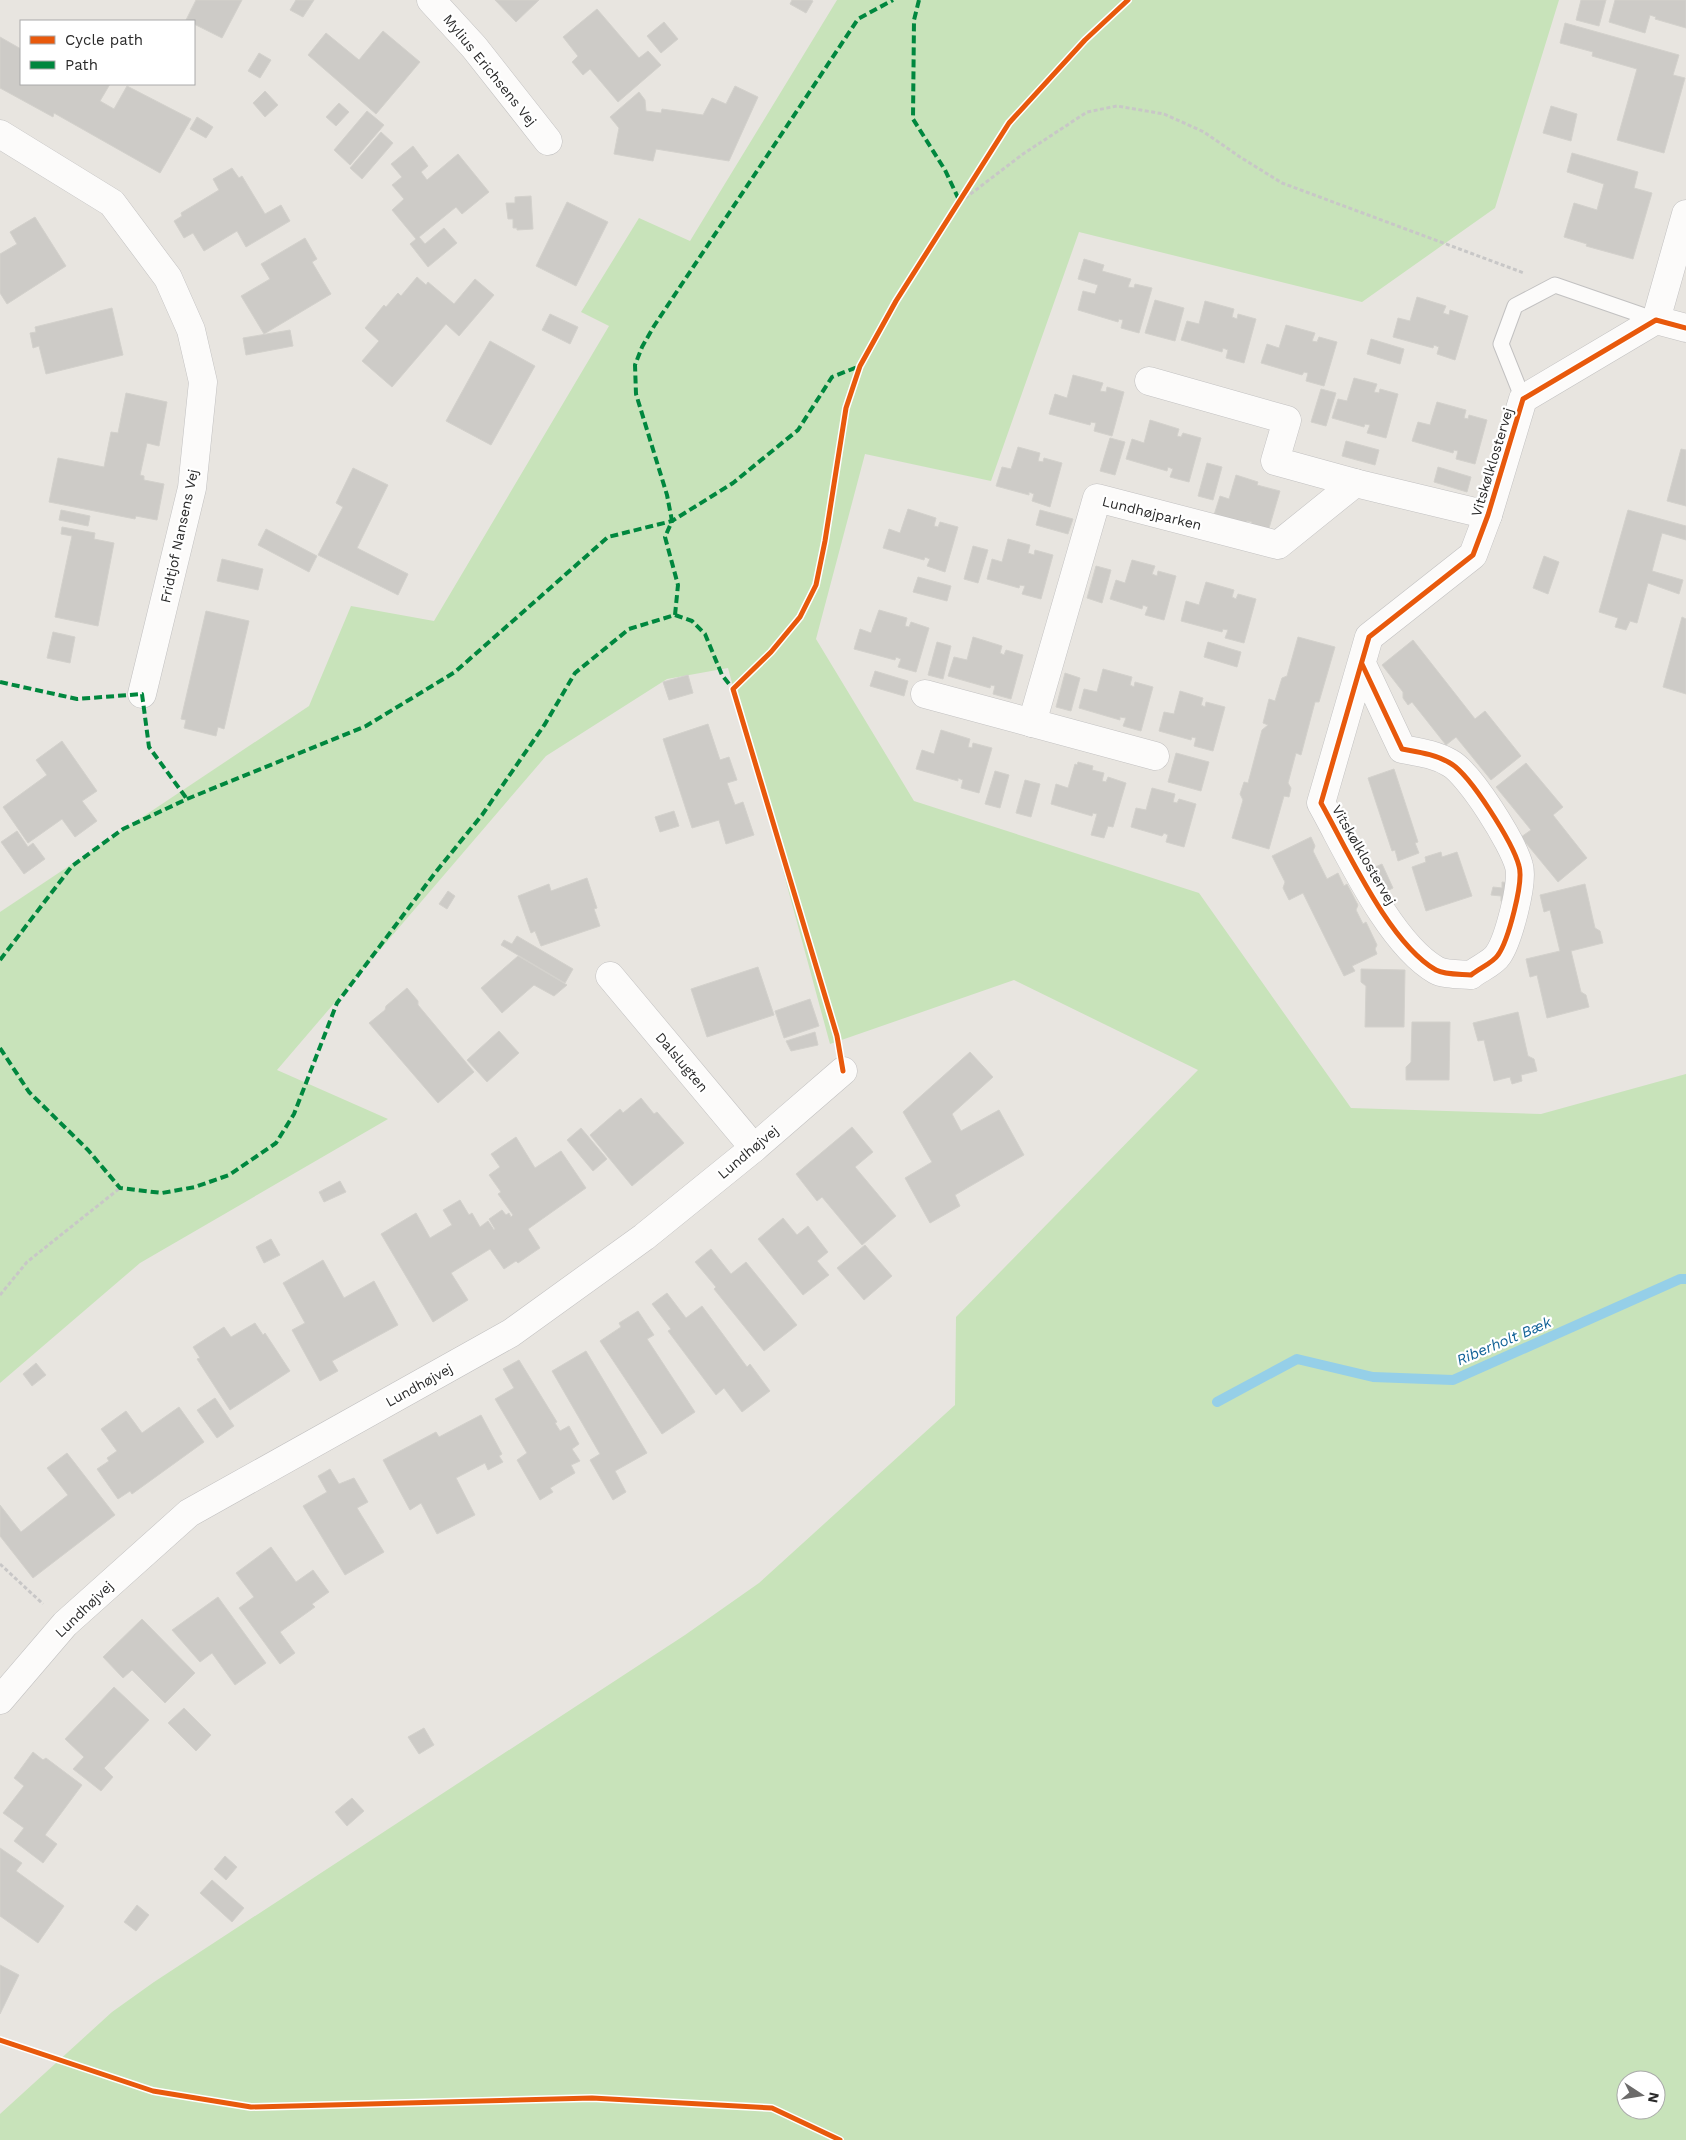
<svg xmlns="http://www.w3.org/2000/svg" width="1686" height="2140" font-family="'Work Sans',sans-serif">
  <rect width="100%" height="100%" fill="#e8e5e0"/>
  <path fill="#c8e3ba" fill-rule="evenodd" d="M837 0H1559L1495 208 1362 302 1079 232 991 481 865 454 816 639 914 801 1199 893 1351 1108 1541 1114 1686 1074V2140H0V2114L112 2012 154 1982 685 1635 759 1583 955 1405 956 1317 1198 1070 1014 980 830 1044 728 668 667 679 546 756 277 1070 388 1119 140 1263 0 1383V912L309 706 351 606 434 621 609 326 581 312 639 218 690 241ZM1626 2080H1656V2110H1626Z"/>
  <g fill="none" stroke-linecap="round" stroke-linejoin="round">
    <polyline stroke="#95cfe8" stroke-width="10" points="1217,1402 1297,1359 1373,1377 1453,1380 1680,1279 1686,1279"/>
  </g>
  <g fill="#cdcbc7" stroke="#d3d1cc">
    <polygon points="196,0 242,0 222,38 194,24 194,21 186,20"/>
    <polygon points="296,0 314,0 303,17 290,10"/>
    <polygon points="495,0 539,0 516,22"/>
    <polygon points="792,0 811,0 813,1 806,13 790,4"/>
    <polygon points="1581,0 1606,0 1599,26 1576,20"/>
    <polygon points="1615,0 1686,0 1686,28 1655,19 1656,17 1650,15 1645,33 1609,22"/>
    <polygon points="597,9 639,58 648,51 661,65 618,102 590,69 583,75 572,62 578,56 563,37"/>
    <polygon points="664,22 678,39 661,53 647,36"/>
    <polygon points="1565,23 1679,55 1673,75 1685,78 1664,153 1617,140 1637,69 1592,56 1593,52 1560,43"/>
    <polygon points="383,31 420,62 376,114 308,55 326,33 359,60"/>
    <polygon points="0,37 21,49 21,84 110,84 100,101 114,109 127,86 191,119 160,173 54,113 53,117 0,88"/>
    <polygon points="259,53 271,60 260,78 248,71"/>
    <polygon points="735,86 758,97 729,161 656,149 653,161 614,154 619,128 610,117 639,92 645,100 646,111 661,113 662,109 703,115 712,98 726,104"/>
    <polygon points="265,91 278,105 265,117 253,103"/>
    <polygon points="339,103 349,112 336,126 326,117"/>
    <polygon points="1551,106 1577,114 1571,141 1543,133"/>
    <polygon points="367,111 384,125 350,165 334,150"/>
    <polygon points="197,117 213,127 206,138 190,129"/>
    <polygon points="381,132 393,143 362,179 350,168"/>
    <polygon points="413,146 428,166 421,172 427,180 458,154 489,192 462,214 456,207 419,237 425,244 444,228 457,243 428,267 410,244 416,239 392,210 404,199 392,185 402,177 391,164"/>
    <polygon points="1572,153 1638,172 1634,188 1652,193 1633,259 1586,246 1587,244 1564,237 1574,203 1597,210 1604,184 1567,172"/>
    <polygon points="232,168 239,178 242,176 265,214 281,205 290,221 246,247 237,231 204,251 193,233 184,238 174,221 182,216 181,213 219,190 213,179"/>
    <polygon points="531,196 533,229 517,230 517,228 513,228 513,219 508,219 506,203 515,203 515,197"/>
    <polygon points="567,202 608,222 576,286 536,266"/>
    <polygon points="35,217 66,266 7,304 0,293 0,254 17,244 10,232"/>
    <polygon points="305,238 317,259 312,262 331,294 264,334 241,296 270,279 261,264"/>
    <polygon points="1084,259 1104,265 1102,271 1131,279 1128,287 1134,288 1135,284 1152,288 1139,333 1121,328 1123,320 1119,319 1118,322 1078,310 1083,291 1095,294 1098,285 1078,279"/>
    <polygon points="417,277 426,285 428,282 454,304 475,279 494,295 459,336 446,324 392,387 362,361 379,341 365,328 384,305 386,307 398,293 401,296"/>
    <polygon points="1417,297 1446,306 1443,313 1449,315 1450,310 1468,316 1455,360 1437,354 1439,347 1434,345 1433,348 1393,337 1398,318 1410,321"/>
    <polygon points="1155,300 1184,308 1175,341 1145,333"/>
    <polygon points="1205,301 1234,309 1232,317 1237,319 1238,314 1256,319 1244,363 1226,358 1228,350 1223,348 1222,352 1181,340 1187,321 1199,324"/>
    <polygon points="112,308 123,355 46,374 39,346 33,348 30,333 36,332 35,327"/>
    <polygon points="550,314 578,327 570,344 542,330"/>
    <polygon points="1286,325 1315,333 1312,341 1317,342 1319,337 1337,342 1324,386 1306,381 1308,373 1304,372 1302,375 1261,363 1267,344 1279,348"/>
    <polygon points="290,330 293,346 246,355 243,338"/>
    <polygon points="1371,339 1404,349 1400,364 1367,354"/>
    <polygon points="490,341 535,366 491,445 446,421"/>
    <polygon points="1073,375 1103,383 1100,391 1106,392 1107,387 1124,392 1112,436 1094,431 1096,423 1091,422 1090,425 1049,414 1055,394 1067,398"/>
    <polygon points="1354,378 1377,384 1374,392 1379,393 1380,389 1398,394 1386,438 1367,433 1370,425 1365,424 1364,427 1332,418 1338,399 1347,401"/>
    <polygon points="1321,389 1336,393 1326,426 1311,422"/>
    <polygon points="126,393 167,402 159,446 147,443 140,475 144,476 144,480 164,484 157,520 136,516 135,519 49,502 58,458 104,467 111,432 118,433"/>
    <polygon points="1437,402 1466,410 1464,418 1468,419 1469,415 1487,420 1475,464 1456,459 1458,451 1454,450 1453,453 1412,441 1418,422 1430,425"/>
    <polygon points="1150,420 1179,429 1177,436 1181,437 1183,433 1201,438 1189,482 1170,477 1173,469 1168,467 1167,471 1126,459 1132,439 1144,443"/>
    <polygon points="1110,438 1125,442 1115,475 1100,471"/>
    <polygon points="1346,441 1379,450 1375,465 1342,456"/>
    <polygon points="1018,447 1040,453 1038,461 1043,462 1044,458 1062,463 1050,507 1032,501 1034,494 1029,492 1029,495 996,486 1002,467 1011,469"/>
    <polygon points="1681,449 1686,450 1686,506 1667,501"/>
    <polygon points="1207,463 1222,467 1213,500 1198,496"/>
    <polygon points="1438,467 1471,477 1467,492 1434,482"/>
    <polygon points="353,468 388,485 357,548 408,574 398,595 318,555 343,507 336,503"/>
    <polygon points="1236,475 1258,482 1257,485 1280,491 1267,535 1250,530 1252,522 1247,521 1246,524 1214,515 1220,496 1229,499"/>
    <polygon points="908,509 936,518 934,526 938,527 940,522 958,527 945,572 927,566 930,559 925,557 924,560 883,548 889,529 900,533"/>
    <polygon points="61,510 90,516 88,526 59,520"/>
    <polygon points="1040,510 1073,519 1068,534 1036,525"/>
    <polygon points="1628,510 1686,526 1686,540 1662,533 1652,571 1683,580 1679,594 1648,583 1637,623 1630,621 1626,630 1615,627 1618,618 1599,612"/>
    <polygon points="62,527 95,533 94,539 114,543 98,626 55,617 72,536 61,534"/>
    <polygon points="266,529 317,556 309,572 258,545"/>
    <polygon points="1008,539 1030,545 1028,553 1034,555 1035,550 1053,555 1041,599 1022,594 1025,586 1020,585 1019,588 987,579 992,559 1002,562"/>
    <polygon points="973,546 988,550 978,583 964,579"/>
    <polygon points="1544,556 1559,562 1548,594 1533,588"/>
    <polygon points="222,559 263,569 258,590 217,581"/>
    <polygon points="1132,560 1155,566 1152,574 1157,576 1158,571 1176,576 1164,620 1145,615 1148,607 1143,605 1142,609 1110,599 1116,580 1125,583"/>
    <polygon points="1096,566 1111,570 1102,603 1087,598"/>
    <polygon points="918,577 951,586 947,601 913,592"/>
    <polygon points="1206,582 1234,590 1232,597 1236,599 1238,594 1256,599 1244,643 1225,638 1228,630 1223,629 1222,632 1181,621 1186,601 1199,605"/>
    <polygon points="879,610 907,618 905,626 909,627 911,622 929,628 916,672 898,667 901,659 896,657 895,660 854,649 860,629 871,633"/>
    <polygon points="206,611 249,621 224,729 218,727 216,736 184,728 186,720 181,719"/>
    <polygon points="1682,617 1686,619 1686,694 1663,687"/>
    <polygon points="53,632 75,637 70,663 47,658"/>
    <polygon points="973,637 1002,646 1000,653 1004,655 1006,650 1023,655 1011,699 993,694 995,686 991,685 990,688 948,676 954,657 967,660"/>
    <polygon points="1298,637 1335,647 1319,702 1315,702 1301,755 1296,753 1288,783 1291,788 1289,797 1284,796 1269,849 1232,838 1243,800 1240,794 1244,782 1248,783 1262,730 1268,725 1263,723 1269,699 1275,701 1282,678 1287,676"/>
    <polygon points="1413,640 1475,719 1485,711 1521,756 1491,780 1456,737 1446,745 1412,702 1408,705 1403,698 1403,692 1382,665"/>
    <polygon points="937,642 951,646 943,679 928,675"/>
    <polygon points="1208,642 1241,652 1237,667 1204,657"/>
    <polygon points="1103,669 1132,677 1130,685 1134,687 1135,682 1153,687 1141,731 1123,726 1126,718 1120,717 1120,720 1079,708 1084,689 1097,692"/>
    <polygon points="875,671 908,681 904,696 870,686"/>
    <polygon points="1065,673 1080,678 1071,711 1056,707"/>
    <polygon points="688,675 693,693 669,700 663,682"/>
    <polygon points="1180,691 1203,698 1201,705 1205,707 1206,702 1225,707 1213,751 1194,746 1196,738 1192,737 1191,740 1159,731 1164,712 1174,714"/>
    <polygon points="708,724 720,760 729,757 737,780 727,783 735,805 743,802 754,835 726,844 719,820 692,828 663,739"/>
    <polygon points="941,730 970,739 968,747 972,748 973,743 992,748 979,793 961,788 963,780 958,778 958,781 916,769 922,750 934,754"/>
    <polygon points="62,741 97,791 82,801 97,821 75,837 62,819 28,843 3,807 47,775 36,760"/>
    <polygon points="1176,753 1209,762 1201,791 1168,782"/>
    <polygon points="1078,762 1093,766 1092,770 1104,773 1102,781 1106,782 1108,777 1126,783 1113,827 1108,826 1104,838 1091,835 1097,814 1093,813 1092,816 1051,804 1056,784 1068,788 1075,764 1077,765"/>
    <polygon points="1526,763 1563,807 1553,815 1587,858 1558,882 1521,837 1531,830 1496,787"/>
    <polygon points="1394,769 1418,842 1415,843 1419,853 1398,861 1395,850 1392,851 1368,778"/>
    <polygon points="995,771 1009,775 1000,808 985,804"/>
    <polygon points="1025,780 1040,784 1031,817 1016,813"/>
    <polygon points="1152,788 1175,794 1173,802 1177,803 1179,799 1196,804 1184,847 1166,842 1168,835 1164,833 1162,836 1131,827 1136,808 1146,810"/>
    <polygon points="674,811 679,826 660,832 655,817"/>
    <polygon points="17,831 28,847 33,843 45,859 24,874 1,842"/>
    <polygon points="1311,837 1315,846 1313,851 1327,879 1338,873 1344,886 1347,884 1358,905 1356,910 1363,924 1366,922 1377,945 1375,949 1377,954 1352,966 1355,971 1344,976 1303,893 1289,900 1283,888 1285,882 1272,856"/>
    <polygon points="1441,852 1442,857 1457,852 1472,896 1426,911 1412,867 1426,862 1425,857"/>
    <polygon points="1382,864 1393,888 1385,892 1373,868"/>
    <polygon points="587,878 597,908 594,909 600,926 541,946 535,931 531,933 518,896 549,884 551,891"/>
    <polygon points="1502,882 1512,883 1510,902 1501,901 1501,896 1491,895 1493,887 1502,888"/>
    <polygon points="1585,884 1595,928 1600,931 1603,943 1571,951 1581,992 1586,995 1589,1007 1547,1018 1537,975 1530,977 1526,959 1560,951 1550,910 1544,912 1540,895"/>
    <polygon points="448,891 455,896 447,909 439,904"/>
    <polygon points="517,936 573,969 565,983 501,945 504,940 512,944"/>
    <polygon points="518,956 567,985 554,996 534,985 502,1013 481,988"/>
    <polygon points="758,967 774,1015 707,1037 691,989"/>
    <polygon points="1361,969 1405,970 1404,1027 1365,1027 1366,986 1361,982"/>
    <polygon points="407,988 418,1001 418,1005 474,1072 438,1103 369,1023 385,1010 386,1006"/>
    <polygon points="810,999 819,1026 784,1038 775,1011"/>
    <polygon points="1518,1012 1528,1056 1534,1059 1537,1071 1521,1075 1522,1081 1512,1084 1510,1077 1494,1081 1484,1040 1478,1041 1473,1023"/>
    <polygon points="1412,1022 1450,1022 1449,1080 1406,1080 1406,1067 1411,1062"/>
    <polygon points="499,1031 519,1053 487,1082 467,1060"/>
    <polygon points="815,1032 818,1045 791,1051 786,1041"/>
    <polygon points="970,1052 993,1077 952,1114 961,1131 999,1110 1024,1155 955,1195 960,1206 930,1223 905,1178 932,1162 903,1112"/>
    <polygon points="641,1098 654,1114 657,1112 684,1143 632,1186 590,1135 620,1109 623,1113"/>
    <polygon points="852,1127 873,1152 855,1167 896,1216 862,1245 822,1197 817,1201 796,1174"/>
    <polygon points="581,1128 607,1159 593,1171 567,1140"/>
    <polygon points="516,1137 535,1168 561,1151 586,1188 528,1229 540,1248 518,1263 516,1261 504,1269 490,1249 451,1273 468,1300 433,1322 381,1234 416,1213 430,1238 452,1225 443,1210 460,1200 469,1215 472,1213 480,1227 488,1221 494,1230 495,1229 489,1219 502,1210 506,1215 509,1213 511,1217 513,1215 498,1194 501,1192 489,1175 500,1167 491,1154"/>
    <polygon points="340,1181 346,1192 324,1202 319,1192"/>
    <polygon points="783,1218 797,1235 808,1226 828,1252 817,1261 829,1275 803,1295 758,1239"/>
    <polygon points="271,1239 280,1255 264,1263 256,1247"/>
    <polygon points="865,1245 892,1276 864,1300 837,1268"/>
    <polygon points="711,1249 731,1274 746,1262 797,1325 764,1351 714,1289 716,1287 695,1262"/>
    <polygon points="323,1260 344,1298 374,1281 398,1325 332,1361 338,1371 320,1381 292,1330 305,1323 283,1283"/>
    <polygon points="667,1293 686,1318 702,1306 747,1367 750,1364 770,1391 742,1412 724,1388 716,1395 668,1331 671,1329 652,1304"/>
    <polygon points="638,1311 654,1335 647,1339 695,1412 662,1434 600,1341 621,1327 619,1323"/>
    <polygon points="255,1323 263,1335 265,1333 290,1371 230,1410 197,1359 200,1358 193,1347 224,1327 231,1337"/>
    <polygon points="586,1351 647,1453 615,1471 626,1492 613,1500 590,1460 600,1454 552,1371"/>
    <polygon points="519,1360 557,1422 555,1423 560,1431 569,1426 579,1444 572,1449 580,1461 571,1465 575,1473 550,1488 553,1492 540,1500 517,1460 527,1453 495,1399 514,1388 503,1369"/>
    <polygon points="36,1363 46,1375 32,1386 23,1374"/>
    <polygon points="215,1398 234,1426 217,1438 197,1410"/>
    <polygon points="179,1407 204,1442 132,1494 130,1491 118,1499 97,1469 109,1461 107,1458 117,1451 101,1429 126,1411 142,1433"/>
    <polygon points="481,1415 502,1454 499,1456 503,1462 488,1470 485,1463 456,1478 475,1515 437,1534 421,1503 410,1510 383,1460 436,1432 439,1437"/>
    <polygon points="67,1453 115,1515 33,1578 0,1536 0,1505 21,1532 68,1495 47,1468"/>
    <polygon points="330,1469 339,1484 354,1478 368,1502 357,1508 384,1552 345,1575 303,1506 327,1492 318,1476"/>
    <polygon points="271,1547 296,1582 313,1570 329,1592 312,1604 315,1607 280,1632 295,1653 280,1664 239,1608 254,1597 236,1573"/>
    <polygon points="218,1597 266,1663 235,1685 212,1653 200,1662 172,1630"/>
    <polygon points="142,1619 195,1673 165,1703 132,1670 123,1678 103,1657"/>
    <polygon points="114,1687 149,1720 104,1768 113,1777 101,1791 73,1769 84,1757 65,1739"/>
    <polygon points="184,1708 211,1735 196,1751 168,1723"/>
    <polygon points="424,1728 434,1745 419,1754 408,1737"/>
    <polygon points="33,1752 43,1760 46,1758 82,1785 45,1835 57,1844 43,1863 14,1841 24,1828 3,1813 24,1786 14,1778"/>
    <polygon points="352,1798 364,1811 347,1826 335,1812"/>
    <polygon points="0,1848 22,1863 16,1871 64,1906 38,1943 0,1916"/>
    <polygon points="225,1856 237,1867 226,1880 214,1869"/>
    <polygon points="212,1880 244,1908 232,1922 200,1893"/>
    <polygon points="137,1905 149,1915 136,1931 124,1922"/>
    <polygon points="0,1965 19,1975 0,2014"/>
  </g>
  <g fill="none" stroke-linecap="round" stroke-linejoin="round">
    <defs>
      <polyline id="service" points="1523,399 1501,344 1515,306 1555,285 1656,320"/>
      <g id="minor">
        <polyline points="431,0 474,47 548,141"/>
        <polyline points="0,134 112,203 168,278 191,330 203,382 192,488 142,694"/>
        <polyline points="1656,320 1686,214"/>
        <polyline points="1149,381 1287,420 1275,461 1355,483"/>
        <path d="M1362 664 1402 749C1418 752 1435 754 1450 763 1470 774 1513 843 1519 866 1524 882 1508 941 1498 955 1493 963 1478 969 1471 975 1461 974 1445 975 1436 970 1389 943 1348 851 1321 803L1369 637 1473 555 1488 515 1523 399 1656 320 1686 328"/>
        <polyline points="925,694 1155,756"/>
        <polyline points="1032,723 1097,498 1278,545 1355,483 1488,515"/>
        <polyline points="610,976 754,1148"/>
        <polyline points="0,1700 65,1624 189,1513 511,1333 644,1237 754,1148 843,1071"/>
      </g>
    </defs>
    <use href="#service" stroke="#c2c1c1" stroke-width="17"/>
    <use href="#minor" stroke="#c2c1c1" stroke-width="29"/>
    <g stroke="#c8c7c7" stroke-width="3" stroke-dasharray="4 2.5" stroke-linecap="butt">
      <polyline points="960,202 1023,154 1087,112 1117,106 1164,114 1204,132 1240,157 1282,183 1524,273"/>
      <polyline points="0,1295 27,1262 120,1188"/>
      <polyline points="0,1564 43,1604"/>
    </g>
    <use href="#service" stroke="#fcfbfa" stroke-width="15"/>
    <use href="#minor" stroke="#fcfbfa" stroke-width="28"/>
    <g stroke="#00873e" stroke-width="4" stroke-dasharray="8 4" stroke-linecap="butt">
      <polyline points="919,0 914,20 913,119 945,170 960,202"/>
      <polyline points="675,615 678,585 665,537 672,521 667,495 636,394 635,365 642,347 654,326 858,19 893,0"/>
      <polyline points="0,682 77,699 142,694 149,747 187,799"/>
      <polyline points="0,960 72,866 123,829 187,799 366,726 455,672 608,537 672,521 733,483 798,430 832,377 860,366"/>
      <polyline points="0,1048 29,1092 88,1150 120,1188 162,1193 195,1187 229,1175 276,1143 294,1114 337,1003 435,873 482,815 545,724 575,673 629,629 675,615 692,621 705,634 722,675 733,689"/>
    </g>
    <defs>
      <g id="cycleway">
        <path d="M1362 664 1402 749C1418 752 1435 754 1450 763 1470 774 1513 843 1519 866 1524 882 1508 941 1498 955 1493 963 1478 969 1471 975 1461 974 1445 975 1436 970 1389 943 1348 851 1321 803L1369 637 1473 555 1488 515 1523 399 1656 320 1686 328"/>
        <polyline points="843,1071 837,1036 733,689 771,652 800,617 816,585 825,541 846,408 860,366 896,301 1009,123 1085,40 1128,0"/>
        <polyline points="0,2040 153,2091 251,2107 592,2098 772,2108 840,2140"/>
      </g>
    </defs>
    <use href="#cycleway" stroke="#fff" stroke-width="8"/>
    <use href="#cycleway" stroke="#e8590c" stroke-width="5"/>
  </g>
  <g text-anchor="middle" stroke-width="4.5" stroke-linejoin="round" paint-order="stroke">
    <g font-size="14" fill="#2a2a2a" stroke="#fff">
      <text transform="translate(490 70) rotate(51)" y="5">Mylius Erichsens Vej</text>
      <text transform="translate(1492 462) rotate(-73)" y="5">Vitskølklostervej</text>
      <text transform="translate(1152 513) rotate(14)" y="5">Lundhøjparken</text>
      <text transform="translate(179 536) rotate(-78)" y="5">Fridtjof Nansens Vej</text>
      <text transform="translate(1364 855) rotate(60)" y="5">Vitskølklostervej</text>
      <text transform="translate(682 1062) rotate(50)" y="5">Dalslugten</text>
      <text transform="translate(748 1152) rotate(-40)" y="5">Lundhøjvej</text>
      <text transform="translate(419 1385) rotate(-29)" y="5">Lundhøjvej</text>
      <text transform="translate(84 1609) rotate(-44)" y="5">Lundhøjvej</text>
    </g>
    <g font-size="15" font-style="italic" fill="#116297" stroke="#fff">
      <text transform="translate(1504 1341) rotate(-23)" y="5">Riberholt Bæk</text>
    </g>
  </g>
  <rect x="20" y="20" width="175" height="65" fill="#ffffff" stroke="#aaaaaa"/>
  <rect x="30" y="36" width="25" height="8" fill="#e8590c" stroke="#aaaaaa"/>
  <text x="65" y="45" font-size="15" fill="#2a2a2a">Cycle path</text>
  <rect x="30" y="61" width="25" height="8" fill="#00873e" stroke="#aaaaaa"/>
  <text x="65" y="70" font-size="15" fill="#2a2a2a">Path</text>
  <g transform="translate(1641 2095) rotate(102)"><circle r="24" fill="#ffffff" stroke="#aaaaaa"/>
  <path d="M0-4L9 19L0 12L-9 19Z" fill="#6c6b6a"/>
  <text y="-8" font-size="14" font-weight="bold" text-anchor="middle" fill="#2a2a2a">N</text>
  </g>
</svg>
